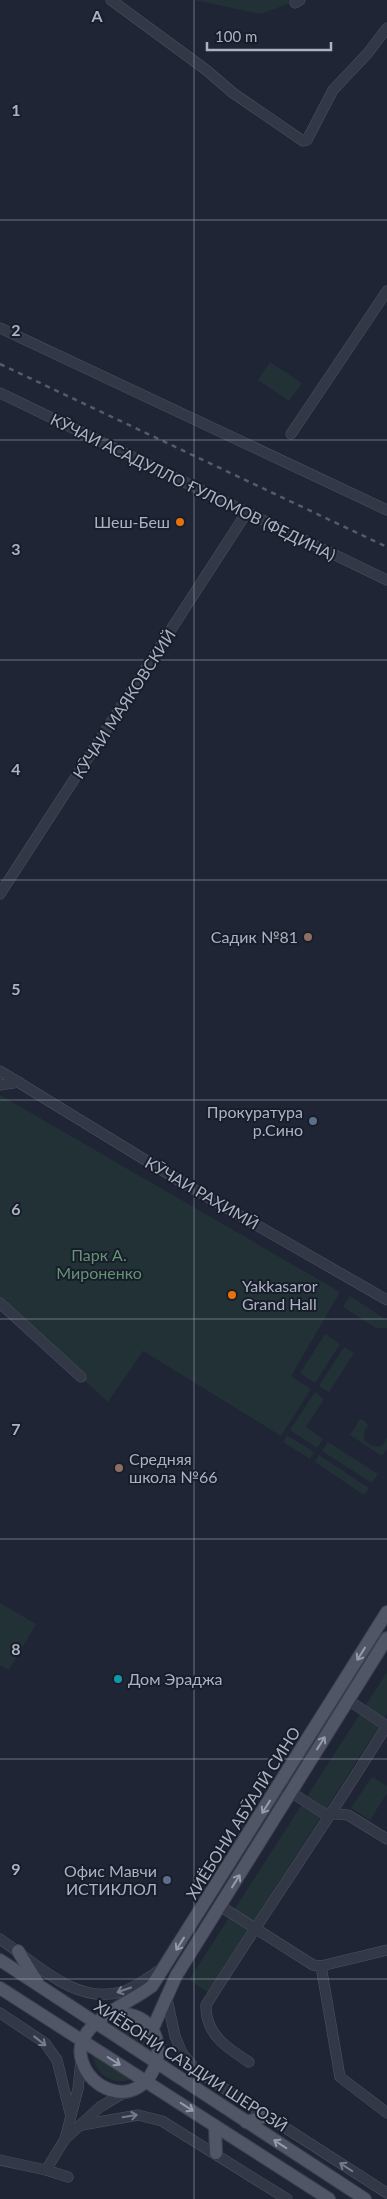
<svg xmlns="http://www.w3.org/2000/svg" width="387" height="2199" font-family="Lato,sans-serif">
  <rect width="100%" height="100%" fill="#1f2535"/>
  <g fill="#213136">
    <polygon points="194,0 298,0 261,14"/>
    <polygon points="270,362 302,383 289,401 258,380"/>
    <polygon points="0,1095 340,1292 291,1376 311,1389 281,1436 143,1351 108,1402 48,1347 0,1311"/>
    <polygon points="350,1296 387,1320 387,1328 376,1328 343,1307"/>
    <polygon points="325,1334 340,1344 315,1383 300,1373"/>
    <polygon points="344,1347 354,1353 329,1392 319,1386"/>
    <polygon points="315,1392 324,1399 306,1427 323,1439 317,1448 290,1430"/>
    <path d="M360 1419 365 1421 368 1426 364 1432V1439C369 1445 374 1448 382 1446L387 1437V1449L382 1456 350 1435Z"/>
    <polygon points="287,1435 314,1452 310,1459 283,1442"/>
    <polygon points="328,1442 378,1474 372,1483 322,1451"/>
    <polygon points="319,1455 369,1488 364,1495 315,1462"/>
    <polygon points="0,1603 36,1624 9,1670 0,1665"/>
    <polygon points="387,1672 387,1714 208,1992 189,1980"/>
    <polygon points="372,1777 387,1786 387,1793 370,1820 351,1808"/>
    <path d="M117 2024C136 2024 147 2034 150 2052L109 2026Z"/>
    <path d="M92 2052 133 2079C112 2086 95 2075 92 2052Z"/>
  </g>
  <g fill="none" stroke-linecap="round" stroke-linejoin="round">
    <defs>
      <g id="minor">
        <polyline points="111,0 205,69 233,93 303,141 307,140 333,90 367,54 387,28"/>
        <polyline points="295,3 300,0"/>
        <polyline points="0,328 387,510"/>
        <polyline points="0,393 387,580"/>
        <polyline points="291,434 387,291"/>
        <polyline points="0,894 247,512"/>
        <polyline points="0,1071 178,1180 387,1300"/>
        <polyline points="0,1085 19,1082"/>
        <polyline points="0,1303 81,1377"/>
        <polyline points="348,1700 387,1726"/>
        <polyline points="280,1785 323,1813 348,1815 387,1839"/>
        <polyline points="220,1906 313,1965 321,1966 387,1950"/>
        <path d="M0 1939C35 1962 75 2005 121 1992 136 1988 149 1977 161 1969"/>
        <polyline points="321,1966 340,2077 387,2113"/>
        <polyline points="167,1999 175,2036 182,2053 197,2071 387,2193"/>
        <polyline points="0,2013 45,2043 57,2060 70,2113"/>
        <path d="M249 2062C227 2048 205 2034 206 2005 265 1911 329 1820 387 1725"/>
        <polyline points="82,2125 138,2115 162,2121 287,2199"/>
        <polyline points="65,2139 100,2107 127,2091"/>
        <polyline points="0,2160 46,2170 65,2139 78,2089 81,2060"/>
        <polyline points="46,2170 68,2177"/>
      </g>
      <g id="major">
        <polyline points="18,1951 37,1982"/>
        <polyline points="0,1960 365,2199"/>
        <polyline points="0,1988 329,2199"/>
        <path d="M110 2014C189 2006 159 2120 100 2085 91 2079 85 2071 82 2061 70 2024 128 2005 152 1986L387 1612"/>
        <polyline points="152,2030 176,1976 387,1638"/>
        <polyline points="246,2122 267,2116"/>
        <polyline points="215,2126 216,2153"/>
      </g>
    </defs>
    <use href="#minor" stroke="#4d5261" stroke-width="11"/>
    <use href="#major" stroke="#3c414f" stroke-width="14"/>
    <use href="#minor" stroke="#323845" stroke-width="10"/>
    <use href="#major" stroke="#505666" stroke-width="12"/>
    <polyline stroke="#545b6d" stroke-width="2.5" stroke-dasharray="5 5" stroke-linecap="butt" points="0,364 387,547"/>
  </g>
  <defs><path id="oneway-shaft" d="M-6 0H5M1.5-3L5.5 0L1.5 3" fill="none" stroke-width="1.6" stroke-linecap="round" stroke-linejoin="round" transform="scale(1.25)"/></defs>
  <g stroke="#959bac">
    <use href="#oneway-shaft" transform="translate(361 1654) rotate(122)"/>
    <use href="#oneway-shaft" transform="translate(321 1743) rotate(-58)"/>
    <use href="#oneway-shaft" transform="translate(266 1807) rotate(122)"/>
    <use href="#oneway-shaft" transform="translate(236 1881) rotate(-58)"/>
    <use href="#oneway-shaft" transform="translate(180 1944) rotate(122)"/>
    <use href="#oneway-shaft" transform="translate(114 2061) rotate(32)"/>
    <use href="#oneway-shaft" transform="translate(187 2107) rotate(33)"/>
    <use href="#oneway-shaft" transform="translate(280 2144) rotate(-147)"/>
  </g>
  <g stroke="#757b8a">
    <use href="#oneway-shaft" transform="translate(124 1990) rotate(161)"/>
    <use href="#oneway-shaft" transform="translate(40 2041) rotate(38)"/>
    <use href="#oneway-shaft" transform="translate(130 2116) rotate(-9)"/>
    <use href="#oneway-shaft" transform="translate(346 2167) rotate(-147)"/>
  </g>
  <path fill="none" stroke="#acb2c3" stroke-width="1" stroke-opacity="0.55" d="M194 0V2199M0 220H387M0 440H387M0 660H387M0 880H387M0 1100H387M0 1319H387M0 1539H387M0 1759H387M0 1979H387"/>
  <g fill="#e8710a" stroke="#181d2a" stroke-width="2">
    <circle cx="180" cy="522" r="5"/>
    <circle cx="232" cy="1295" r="5"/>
  </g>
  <g fill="#8d6e63" stroke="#181d2a" stroke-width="2">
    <circle cx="308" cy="937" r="5"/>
    <circle cx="119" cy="1468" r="5"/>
  </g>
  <g fill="#5c6f8a" stroke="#181d2a" stroke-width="2">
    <circle cx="313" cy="1121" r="5"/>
    <circle cx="167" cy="1880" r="5"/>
  </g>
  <circle fill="#0f9aa8" stroke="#181d2a" stroke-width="2" cx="118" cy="1679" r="5"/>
  <g text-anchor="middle" stroke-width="4" stroke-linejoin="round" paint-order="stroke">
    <g font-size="16" fill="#acb2c3" stroke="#181d2a">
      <text transform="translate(193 487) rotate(26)" y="6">КӮЧАИ АСАДУЛЛО ҒУЛОМОВ (ФЕДИНА)</text>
      <text transform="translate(124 704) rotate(-57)" y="6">КӮЧАИ МАЯКОВСКИЙ</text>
      <text transform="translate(202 1193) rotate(30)" y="6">КӮЧАИ РАҲИМӢ</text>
      <text transform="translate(243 1813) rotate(-58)" y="6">ХИЁБОНИ АБӮАЛӢ СИНО</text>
      <text transform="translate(191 2066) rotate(33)" y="6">ХИЁБОНИ САЪДИИ ШЕРОЗӢ</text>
    </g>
    <g font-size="16" fill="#acb2c3" stroke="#181d2a" text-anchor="end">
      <text x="170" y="528">Шеш-Беш</text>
      <text x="298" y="943">Садик №81</text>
      <text x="303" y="1118">Прокуратура<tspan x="303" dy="18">р.Сино</tspan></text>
      <text x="242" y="1292" text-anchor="start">Yakkasaror<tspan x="242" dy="18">Grand Hall</tspan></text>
      <text x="129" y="1465" text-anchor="start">Средняя<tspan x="129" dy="18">школа №66</tspan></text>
      <text x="128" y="1685" text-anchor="start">Дом Эраджа</text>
      <text x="157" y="1877">Офис Мавчи<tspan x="157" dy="18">ИСТИКЛОЛ</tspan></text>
    </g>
    <g font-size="16" fill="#649274" stroke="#181d2a">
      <text x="99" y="1261">Парк А.<tspan x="99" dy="18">Мироненко</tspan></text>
    </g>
  </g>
  <g font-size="16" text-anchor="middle" font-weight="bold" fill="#acb2c3" stroke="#181d2a" stroke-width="4" stroke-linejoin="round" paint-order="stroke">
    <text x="97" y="22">A</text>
    <text x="16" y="116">1</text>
    <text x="16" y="336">2</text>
    <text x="16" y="555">3</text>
    <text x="16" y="775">4</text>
    <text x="16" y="995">5</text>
    <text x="16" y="1215">6</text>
    <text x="16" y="1435">7</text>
    <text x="16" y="1655">8</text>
    <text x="16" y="1875">9</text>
  </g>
  <path d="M207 42v8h124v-8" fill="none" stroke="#acb2c3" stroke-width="2.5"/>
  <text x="215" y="42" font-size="15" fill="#acb2c3" stroke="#181d2a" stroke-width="4" paint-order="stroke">100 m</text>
</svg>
